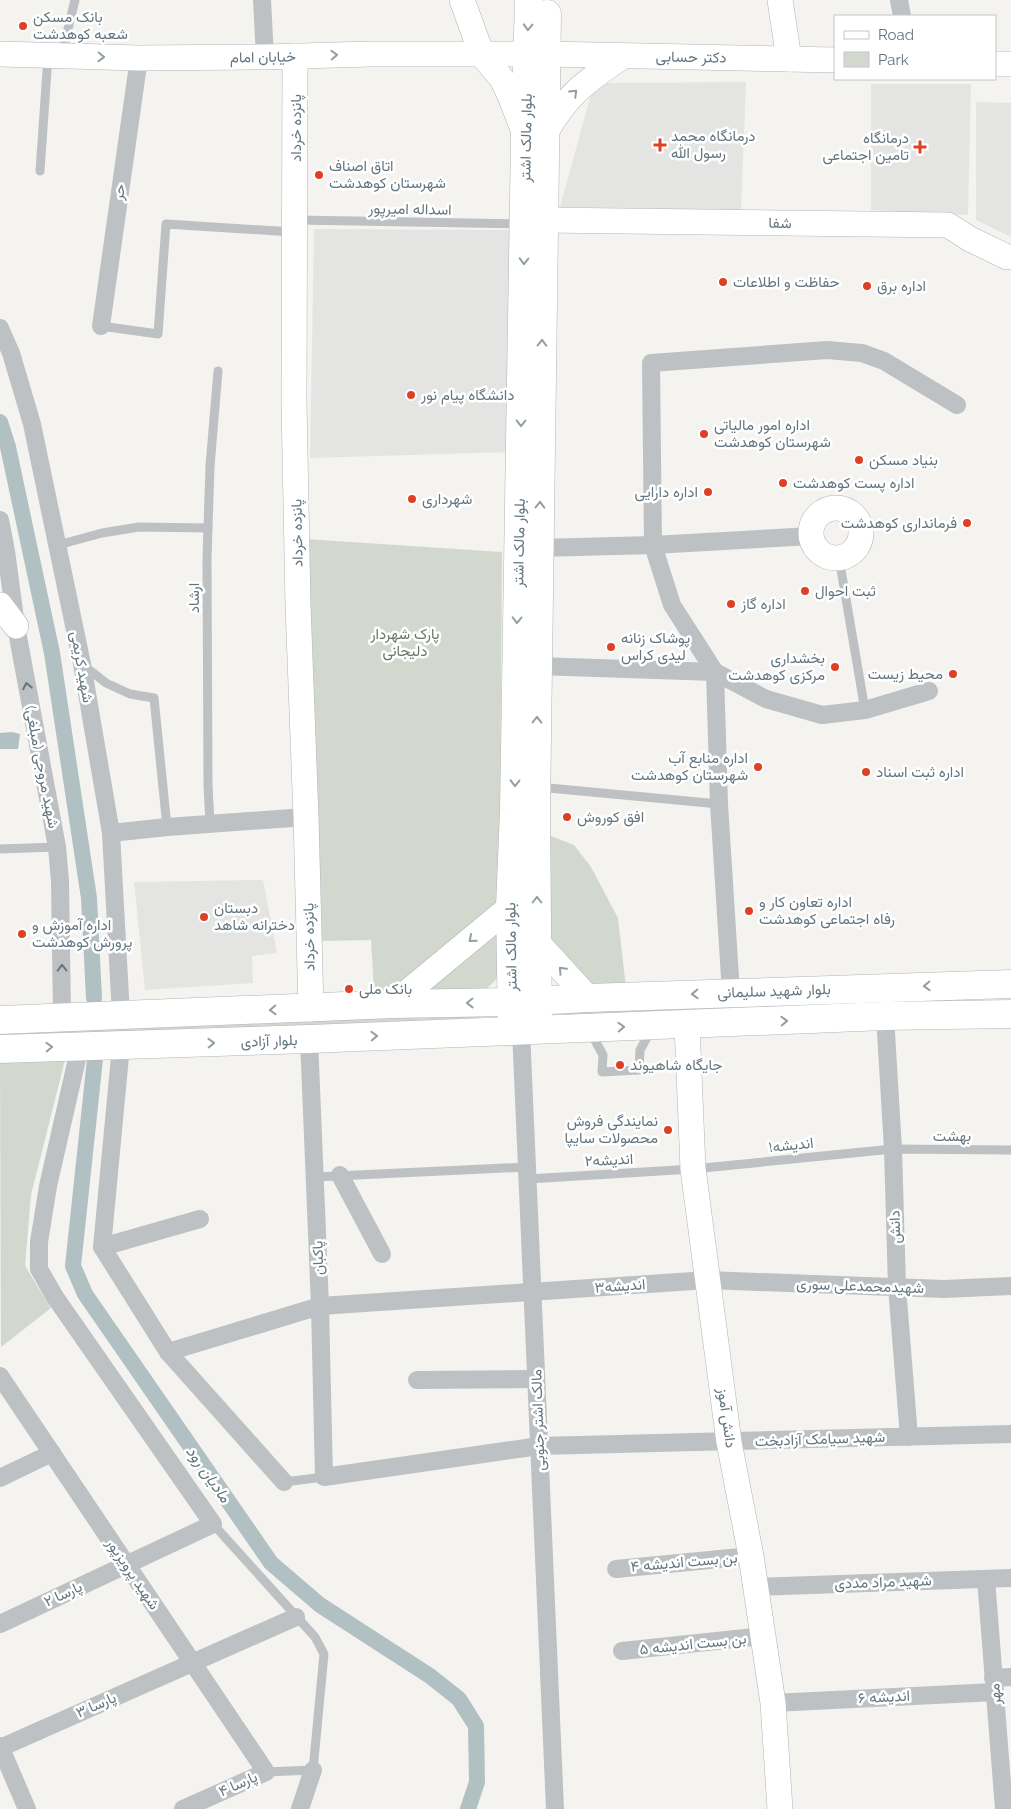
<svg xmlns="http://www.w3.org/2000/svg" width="1011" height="1809" font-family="Raleway,Vazirmatn,sans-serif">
  <rect width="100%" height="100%" fill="#f4f3ef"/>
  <g fill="#e4e5e3">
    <polygon points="746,82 741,210 560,207 594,83"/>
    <polygon points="871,84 971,84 968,215 871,210"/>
    <polygon points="976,102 1011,103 1011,237 976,220"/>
    <polygon points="314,229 512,230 511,452 310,458"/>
    <polygon points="263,880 277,953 252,956 253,983 145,990 134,882"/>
  </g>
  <g fill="#d3d8cf">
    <polygon points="306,539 502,552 499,971 495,981 485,990 374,991 371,940 320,941"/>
    <polygon points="546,834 574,845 591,867 618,918 626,988 596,987 548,942"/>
    <polygon points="952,995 951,1001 566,1015 567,1008"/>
    <polygon points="480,1013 480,1018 0,1039 0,1032"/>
    <polygon points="65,1060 31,1195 25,1266 51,1308 1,1347 0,1063"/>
  </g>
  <polygon fill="#b1c0c3" points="12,732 20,734 18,749 0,749 0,733"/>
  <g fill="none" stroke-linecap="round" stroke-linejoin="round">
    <g stroke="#b1c0c3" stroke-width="16">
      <polyline points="0,422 8,447 52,653 89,898 94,998"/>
      <polyline points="95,1059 73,1266 85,1294 271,1563 320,1605 430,1676 459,1699 476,1726 477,1782 468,1809"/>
    </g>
    <defs>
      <g id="secondary">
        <polyline points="462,0 482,55 502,79 511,98 524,132"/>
        <polyline points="780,0 789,59"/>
        <polyline points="0,54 139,58 265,57 371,54 546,54 835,60"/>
        <polyline points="295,56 294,402 298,605 306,817 311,1009"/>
        <polyline points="995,64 1011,64"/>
        <path d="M546 132C568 93 587 81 623 56"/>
        <polyline points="544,220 948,225 970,239 1007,257"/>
        <circle cx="836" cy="533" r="25"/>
        <polyline points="0,605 16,626"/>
        <polyline points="537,942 588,998"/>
        <polyline points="393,1004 510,907"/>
        <polyline points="687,1025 693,1169 729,1442 751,1556 773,1703 780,1809"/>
      </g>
      <g id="primary">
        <polyline points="0,1020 393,1004 512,1002 588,998 1011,984"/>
        <polyline points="538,1029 536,811 547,14"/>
        <polyline points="512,1031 510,907 514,810 525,137 529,0"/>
        <polyline points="0,1049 309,1039 885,1016 1011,1014"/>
      </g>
    </defs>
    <use href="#secondary" stroke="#afb5b9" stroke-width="26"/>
    <use href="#primary" stroke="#aeb4b7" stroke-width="29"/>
    <g stroke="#bdc1c4" stroke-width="9">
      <polyline points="62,53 75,0"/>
      <polyline points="40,171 48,56"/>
      <polyline points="296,220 520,224"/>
      <polyline points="101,326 158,334 166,224 293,232"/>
      <polyline points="58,545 102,533 139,527 208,528"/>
      <polyline points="839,558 865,710"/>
      <polyline points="83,665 106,683 130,694 154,698 167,827"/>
      <polyline points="538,787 719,804"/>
      <polyline points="210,825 208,785 207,558 210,466 218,371"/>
      <polyline points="0,849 57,847"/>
      <polyline points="591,1033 603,1055 602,1072 639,1070 640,1050 651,1030"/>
      <polyline points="315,1177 527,1167"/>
      <polyline points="528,1179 693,1169 893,1149 1011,1150"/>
      <polyline points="284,1482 324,1477"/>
      <polyline points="213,1524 315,1637 324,1654 313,1770 266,1772"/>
    </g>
    <g stroke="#bdc1c4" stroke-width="18">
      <polyline points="262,0 265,57"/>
      <polyline points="899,0 902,16"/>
      <polyline points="101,326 139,58"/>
      <polyline points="0,328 11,353 32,424 82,664 111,833 121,1015"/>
      <polyline points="0,520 6,551 16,626 57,847 60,881 62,1016"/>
      <polyline points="539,548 653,545 811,536"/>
      <polyline points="538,666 715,672 719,804 731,993"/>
      <polyline points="929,691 865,710 822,715 766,699 715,672 672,605 653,545 651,363 827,350 862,353 884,361 957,405"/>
      <polyline points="111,833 167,827 306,817"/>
      <polyline points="885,1016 893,1149 897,1287 909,1437"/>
      <polyline points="521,1030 555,1809"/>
      <polyline points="309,1039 320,1306 324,1477 539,1446 1011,1434"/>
      <polyline points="121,1046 102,1247 168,1352 284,1482"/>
      <polyline points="340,1175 382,1254"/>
      <polyline points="102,1247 200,1219"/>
      <polyline points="168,1352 320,1306 708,1280 944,1289 1011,1286"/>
      <polyline points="0,1376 266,1772 183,1809"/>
      <polyline points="417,1380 536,1379"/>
      <polyline points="0,1478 52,1453"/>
      <polyline points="616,1569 751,1556"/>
      <polyline points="986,1579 1004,1809"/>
      <polyline points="756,1587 1011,1578"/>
      <polyline points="0,1624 213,1524 55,1297 39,1269 39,1242 48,1186 80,1046"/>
      <polyline points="622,1651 764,1636"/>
      <polyline points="993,1678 1011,1677"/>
      <polyline points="773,1703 995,1692"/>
      <polyline points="0,1746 27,1809"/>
      <polyline points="0,1748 296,1617"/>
      <polyline points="300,1809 313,1770"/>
    </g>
    <use href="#secondary" stroke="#fff" stroke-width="25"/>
    <use href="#primary" stroke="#fff" stroke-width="28"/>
  </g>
  <defs><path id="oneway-chevron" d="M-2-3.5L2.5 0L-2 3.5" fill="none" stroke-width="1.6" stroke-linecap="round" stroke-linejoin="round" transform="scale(1.25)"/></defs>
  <g stroke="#929fa6">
    <use href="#oneway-chevron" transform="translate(528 27) rotate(92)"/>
    <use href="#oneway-chevron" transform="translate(334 55) rotate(-2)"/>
    <use href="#oneway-chevron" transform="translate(101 57) rotate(2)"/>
    <use href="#oneway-chevron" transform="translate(574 93) rotate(-44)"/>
    <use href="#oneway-chevron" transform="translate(524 261) rotate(91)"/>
    <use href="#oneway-chevron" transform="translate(542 343) rotate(-89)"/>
    <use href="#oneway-chevron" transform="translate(521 423) rotate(91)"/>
    <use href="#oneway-chevron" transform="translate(540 505) rotate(-89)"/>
    <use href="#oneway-chevron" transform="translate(517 620) rotate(91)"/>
    <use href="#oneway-chevron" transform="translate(537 720) rotate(-89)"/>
    <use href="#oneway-chevron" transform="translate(515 783) rotate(91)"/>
    <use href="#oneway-chevron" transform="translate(537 900) rotate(-90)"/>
    <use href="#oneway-chevron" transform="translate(472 939) rotate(140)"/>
    <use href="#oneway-chevron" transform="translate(562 970) rotate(-133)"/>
    <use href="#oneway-chevron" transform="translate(927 986) rotate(178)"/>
    <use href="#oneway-chevron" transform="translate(695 994) rotate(178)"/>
    <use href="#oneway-chevron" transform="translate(470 1003) rotate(179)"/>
    <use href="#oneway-chevron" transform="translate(273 1010) rotate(178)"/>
    <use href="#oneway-chevron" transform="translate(784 1021) rotate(-2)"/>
    <use href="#oneway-chevron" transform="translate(621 1027) rotate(-2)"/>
    <use href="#oneway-chevron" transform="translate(374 1036) rotate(-2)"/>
    <use href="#oneway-chevron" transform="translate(211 1043) rotate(-2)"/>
    <use href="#oneway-chevron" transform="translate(49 1047) rotate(-2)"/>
  </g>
  <g stroke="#637680">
    <use href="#oneway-chevron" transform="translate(27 686) rotate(-101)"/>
    <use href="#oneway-chevron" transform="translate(62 968) rotate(-91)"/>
  </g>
  <g fill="#de4025" stroke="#fff" stroke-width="2">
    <circle cx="23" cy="26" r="5"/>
    <path d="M657.5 137.5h5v5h5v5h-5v5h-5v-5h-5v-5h5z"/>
    <path d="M917.5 139.5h5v5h5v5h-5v5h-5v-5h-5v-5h5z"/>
    <circle cx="319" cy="175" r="5"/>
    <circle cx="723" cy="282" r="5"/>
    <circle cx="867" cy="286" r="5"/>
    <circle cx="411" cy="395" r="5"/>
    <circle cx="704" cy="434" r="5"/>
    <circle cx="859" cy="460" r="5"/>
    <circle cx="783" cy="483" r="5"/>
    <circle cx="708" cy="492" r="5"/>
    <circle cx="412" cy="499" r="5"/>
    <circle cx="967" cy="523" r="5"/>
    <circle cx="805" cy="591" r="5"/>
    <circle cx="731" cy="604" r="5"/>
    <circle cx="611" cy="647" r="5"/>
    <circle cx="835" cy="667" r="5"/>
    <circle cx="953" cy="674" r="5"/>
    <circle cx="758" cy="767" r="5"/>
    <circle cx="866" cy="772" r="5"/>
    <circle cx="567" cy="817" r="5"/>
    <circle cx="749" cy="911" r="5"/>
    <circle cx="204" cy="917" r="5"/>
    <circle cx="22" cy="934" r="5"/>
    <circle cx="349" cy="989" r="5"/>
    <circle cx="620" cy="1065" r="5"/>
    <circle cx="668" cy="1130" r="5"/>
  </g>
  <g text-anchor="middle" stroke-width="5" stroke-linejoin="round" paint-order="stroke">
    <g font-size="15" fill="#637680" stroke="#fff" text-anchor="start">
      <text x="33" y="22">بانک مسکن<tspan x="33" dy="17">شعبه کوهدشت</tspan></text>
      <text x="671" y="141">درمانگاه محمد<tspan x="671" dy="17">رسول الله</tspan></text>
      <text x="909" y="143" text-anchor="end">درمانگاه<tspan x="909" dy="17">تامین اجتماعی</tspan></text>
      <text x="329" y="171">اتاق اصناف<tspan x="329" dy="17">شهرستان کوهدشت</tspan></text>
      <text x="733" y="287">حفاظت و اطلاعات</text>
      <text x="877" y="291">اداره برق</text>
      <text x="421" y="400">دانشگاه پیام نور</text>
      <text x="714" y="430">اداره امور مالیاتی<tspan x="714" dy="17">شهرستان کوهدشت</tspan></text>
      <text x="869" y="465">بنیاد مسکن</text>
      <text x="793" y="488">اداره پست کوهدشت</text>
      <text x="698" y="497" text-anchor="end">اداره دارایی</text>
      <text x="422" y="504">شهرداری</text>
      <text x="957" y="528" text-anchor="end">فرمانداری کوهدشت</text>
      <text x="815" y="596">ثبت احوال</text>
      <text x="741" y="609">اداره گاز</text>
      <text x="621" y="643">پوشاک زنانه<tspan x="621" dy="17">لیدی کراس</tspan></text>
      <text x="825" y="663" text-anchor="end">بخشداری<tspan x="825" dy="17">مرکزی کوهدشت</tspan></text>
      <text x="943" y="679" text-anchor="end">محیط زیست</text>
      <text x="748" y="763" text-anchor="end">اداره منابع آب<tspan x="748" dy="17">شهرستان کوهدشت</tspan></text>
      <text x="876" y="777">اداره ثبت اسناد</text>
      <text x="577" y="822">افق کوروش</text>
      <text x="759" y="907">اداره تعاون کار و<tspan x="759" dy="17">رفاه اجتماعی کوهدشت</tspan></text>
      <text x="214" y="913">دبستان<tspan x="214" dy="17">دخترانه شاهد</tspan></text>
      <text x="32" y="930">اداره آموزش و<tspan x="32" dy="17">پرورش کوهدشت</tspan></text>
      <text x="359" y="994">بانک ملی</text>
      <text x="630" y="1070">جایگاه شاهیوند</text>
      <text x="658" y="1126" text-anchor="end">نمایندگی فروش<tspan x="658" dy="17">محصولات سایپا</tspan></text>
    </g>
    <g font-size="15" fill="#637680" stroke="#fff">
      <text transform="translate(263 57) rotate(-1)" y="5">خیابان امام</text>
      <text transform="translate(691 57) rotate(1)" y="5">دکتر حسابی</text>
      <text transform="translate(296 128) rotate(-90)" y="5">پانزده خرداد</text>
      <text transform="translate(526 138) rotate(-89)" y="5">بلوار مالک اشتر</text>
      <text transform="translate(119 192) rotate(-82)" y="5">حر</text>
      <text transform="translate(410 209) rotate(1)" y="5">اسداله امیرپور</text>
      <text transform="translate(780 223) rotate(1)" y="5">شفا</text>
      <text transform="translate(297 533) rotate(-91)" y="5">پانزده خرداد</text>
      <text transform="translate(519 543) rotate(-89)" y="5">بلوار مالک اشتر</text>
      <text transform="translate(194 598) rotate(-90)" y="5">ارشاد</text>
      <text transform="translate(82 667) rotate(80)" y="5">شهید کریمی</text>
      <text transform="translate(42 767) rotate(79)" y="5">شهید مروجی (مبلغی)</text>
      <text transform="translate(309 937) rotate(-91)" y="5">پانزده خرداد</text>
      <text transform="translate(511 947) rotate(-91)" y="5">بلوار مالک اشتر</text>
      <text transform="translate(774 991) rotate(-2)" y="5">بلوار شهید سلیمانی</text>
      <text transform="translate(269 1041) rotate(-2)" y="5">بلوار آزادی</text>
      <text x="952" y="1141">بهشت</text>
      <text transform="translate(791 1145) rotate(-6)" y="5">اندیشه۱</text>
      <text transform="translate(609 1160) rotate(-3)" y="5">اندیشه۲</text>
      <text transform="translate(895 1227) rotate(-92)" y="5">دانش</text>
      <text transform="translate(318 1258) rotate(-92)" y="5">پاکبان</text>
      <text transform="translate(620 1286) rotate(-4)" y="5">اندیشه۳</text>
      <text transform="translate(860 1286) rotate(2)" y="5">شهیدمحمدعلی سوری</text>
      <text transform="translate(727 1418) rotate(82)" y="5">دانش آموز</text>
      <text transform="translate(538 1420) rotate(-92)" y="5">مالک اشتر جنوبی</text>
      <text transform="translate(820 1439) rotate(-2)" y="5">شهید سیامک آزادبخت</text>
      <text transform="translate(684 1562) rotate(-5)" y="5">بن بست اندیشه ۴</text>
      <text transform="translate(133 1574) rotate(56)" y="5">شهید پرویزپور</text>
      <text transform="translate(883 1582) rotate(-2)" y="5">شهید مراد مددی</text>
      <text transform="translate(63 1594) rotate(-25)" y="5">پارسا ۲</text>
      <text transform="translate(693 1644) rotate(-6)" y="5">بن بست اندیشه ۵</text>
      <text transform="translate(995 1694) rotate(-94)" y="5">مهر</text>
      <text transform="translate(884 1697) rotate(-3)" y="5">اندیشه ۶</text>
      <text transform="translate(96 1705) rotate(-24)" y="5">پارسا ۳</text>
      <text transform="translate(238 1784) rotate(-24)" y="5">پارسا ۴</text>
    </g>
    <g font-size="15" fill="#687762" stroke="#fff">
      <text x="405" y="639">پارک شهردار<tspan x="405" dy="17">دلیجانی</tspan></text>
    </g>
    <g font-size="16" font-style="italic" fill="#5f787e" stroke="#fff">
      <text transform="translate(209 1474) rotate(55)" y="6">مادیان رود</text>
    </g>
  </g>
  <rect x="834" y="15" width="162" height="65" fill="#ffffff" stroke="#c1c8cc"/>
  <rect x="844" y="31" width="25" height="8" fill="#ffffff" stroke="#c1c8cc"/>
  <text x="878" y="40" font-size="15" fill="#637680">Road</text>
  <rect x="844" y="52" width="25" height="15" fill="#d3d8cf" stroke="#c1c8cc"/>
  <text x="878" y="65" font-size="15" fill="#637680">Park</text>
</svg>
